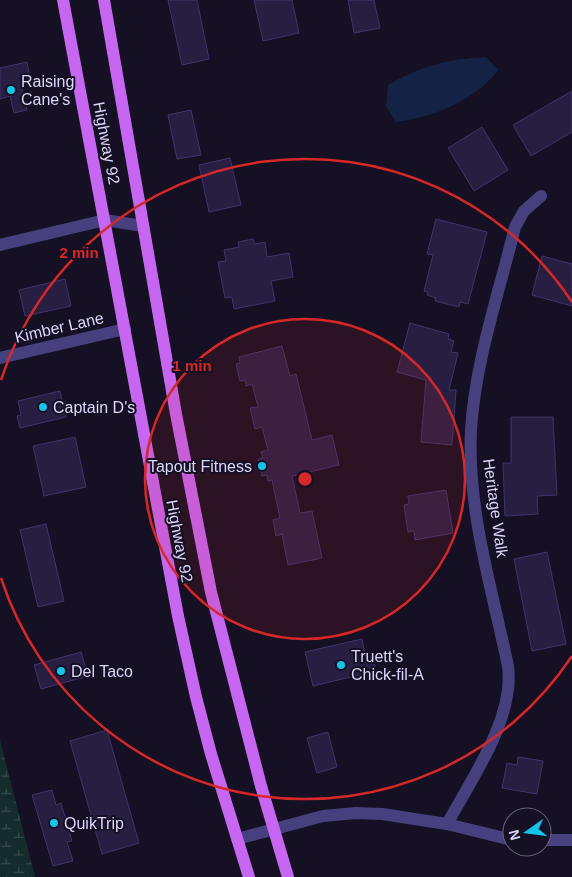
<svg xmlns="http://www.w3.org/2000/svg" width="572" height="877" font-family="Helvetica,sans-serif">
  <defs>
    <pattern id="wetland-marsh" width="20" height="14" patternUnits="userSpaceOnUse" patternTransform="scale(1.25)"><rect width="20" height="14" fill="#142c2c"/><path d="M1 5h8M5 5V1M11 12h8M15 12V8" fill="none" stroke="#364a4c"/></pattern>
  </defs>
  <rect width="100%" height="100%" fill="#151023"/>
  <polygon fill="url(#wetland-marsh)" points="0,740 35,877 0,877"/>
  <path fill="#132245" d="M486 57 498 70C476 100 432 118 396 122L386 106 388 85C421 66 448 59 486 57Z"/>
  <g fill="#281e42" stroke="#42326c">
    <polygon points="168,0 197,0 209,59 182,65"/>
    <polygon points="254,0 292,0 299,33 263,41"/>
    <polygon points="348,0 374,0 380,28 354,33"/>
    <polygon points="27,62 31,82 21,84 27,110 14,113 10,96 0,99 0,68"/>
    <polygon points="572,91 572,132 531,156 513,125"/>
    <polygon points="191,110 201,155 177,159 168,115"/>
    <polygon points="482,127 508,170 474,191 448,148"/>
    <polygon points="230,158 241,205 209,212 199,165"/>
    <polygon points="436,219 487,232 468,304 460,302 459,307 435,301 436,298 427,295 428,292 424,291 433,255 427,254"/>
    <polygon points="253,239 255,244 265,242 267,257 289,253 293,277 271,281 275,301 234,309 232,297 225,298 218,262 226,261 224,250 239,247 238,242"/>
    <polygon points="542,256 572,264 572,306 532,295"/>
    <polygon points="65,279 71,306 25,316 19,290"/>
    <polygon points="410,323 449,334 448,339 454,341 451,352 458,353 449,390 456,390 452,445 421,442 426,380 397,372"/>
    <polygon points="282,346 290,376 296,374 312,440 332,435 339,465 292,476 300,513 312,511 322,558 288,565 282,534 276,536 273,520 280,518 272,480 268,481 267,475 262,476 258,459 263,458 261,452 268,450 262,427 255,429 250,408 258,407 252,384 246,386 245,380 240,381 236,364 240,363 239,357"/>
    <polygon points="60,391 66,417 20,428 17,416 21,415 18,401"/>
    <polygon points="511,417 553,417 557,495 537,496 538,514 505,516 503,463 511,463"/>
    <polygon points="75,437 86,487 44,496 33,446"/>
    <polygon points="446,490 453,533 415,540 414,531 408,532 404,505 409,504 408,496"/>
    <polygon points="46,524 64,601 38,607 20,530"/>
    <polygon points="547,552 566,644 532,651 514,559"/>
    <polygon points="362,639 366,659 373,657 376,671 313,686 305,652"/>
    <polygon points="81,652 88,676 41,689 34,665"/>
    <polygon points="107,730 139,843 102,854 70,741"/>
    <polygon points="328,732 337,767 317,773 307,738"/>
    <polygon points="518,757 543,761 537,794 502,788 507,763 517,765"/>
    <polygon points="52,790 56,805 61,803 72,841 67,842 73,861 53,866 32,795"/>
  </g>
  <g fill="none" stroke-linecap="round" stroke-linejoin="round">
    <g stroke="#47407e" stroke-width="12">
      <polyline points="0,245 105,220 143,226"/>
      <polyline points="0,358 125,329"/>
      <path d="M447 824C472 778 515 718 508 666 492 589 467 509 471 430 475 362 499 293 515 227L524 211 541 196"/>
      <polyline points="237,839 323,816 356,813 382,814 447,824 512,840"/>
      <polyline points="542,840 572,840"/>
    </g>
    <g stroke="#c767f1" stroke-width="12">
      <polyline points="63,0 178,616 196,697 211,754 249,877"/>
      <polyline points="104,0 176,414 211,592 261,786 288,877"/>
    </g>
  </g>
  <circle cx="305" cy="479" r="160" fill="#d62828" fill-opacity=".12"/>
  <g fill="none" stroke="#d62828" stroke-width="2.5">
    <circle cx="305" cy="479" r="160"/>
    <path d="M572 656A320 320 0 0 1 1 578M1 380A320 320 0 0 1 572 302"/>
  </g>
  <g fill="#15c4e8" stroke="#151023" stroke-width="2">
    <circle cx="11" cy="90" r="5"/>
    <circle cx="43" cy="407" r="5"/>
    <circle cx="262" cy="466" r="5"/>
    <circle cx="341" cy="665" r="5"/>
    <circle cx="61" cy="671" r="5"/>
    <circle cx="54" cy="823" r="5"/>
  </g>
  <g text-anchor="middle" stroke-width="4" stroke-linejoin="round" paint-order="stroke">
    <g font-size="16" fill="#ddd6fb" stroke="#151023" text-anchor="start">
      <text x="21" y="87">Raising<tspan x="21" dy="18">Cane's</tspan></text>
      <text x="53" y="413">Captain D's</text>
      <text x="252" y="472" text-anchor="end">Tapout Fitness</text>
      <text x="351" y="662">Truett's<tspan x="351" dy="18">Chick-fil-A</tspan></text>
      <text x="71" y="677">Del Taco</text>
      <text x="64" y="829">QuikTrip</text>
    </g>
    <g font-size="16" fill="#ddd6fb" stroke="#151023">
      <text transform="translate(107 143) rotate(79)" y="6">Highway 92</text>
      <text transform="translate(59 327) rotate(-13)" y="6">Kimber Lane</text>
      <text transform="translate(496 508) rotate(82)" y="6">Heritage Walk</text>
      <text transform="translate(180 541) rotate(79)" y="6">Highway 92</text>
    </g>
  </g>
  <circle cx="305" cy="479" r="8" fill="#d62828" stroke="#151023" stroke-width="2.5"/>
  <g font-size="15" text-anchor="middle" font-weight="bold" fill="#d62828" stroke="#151023" stroke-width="4" stroke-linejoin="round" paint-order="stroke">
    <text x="79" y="258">2 min</text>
    <text x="192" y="371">1 min</text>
  </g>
  <g transform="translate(527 832) rotate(256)"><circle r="24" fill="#151023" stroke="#655f79"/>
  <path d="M0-4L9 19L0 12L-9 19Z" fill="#15c4e8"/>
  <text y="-8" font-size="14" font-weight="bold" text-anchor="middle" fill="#ddd6fb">N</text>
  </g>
</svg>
